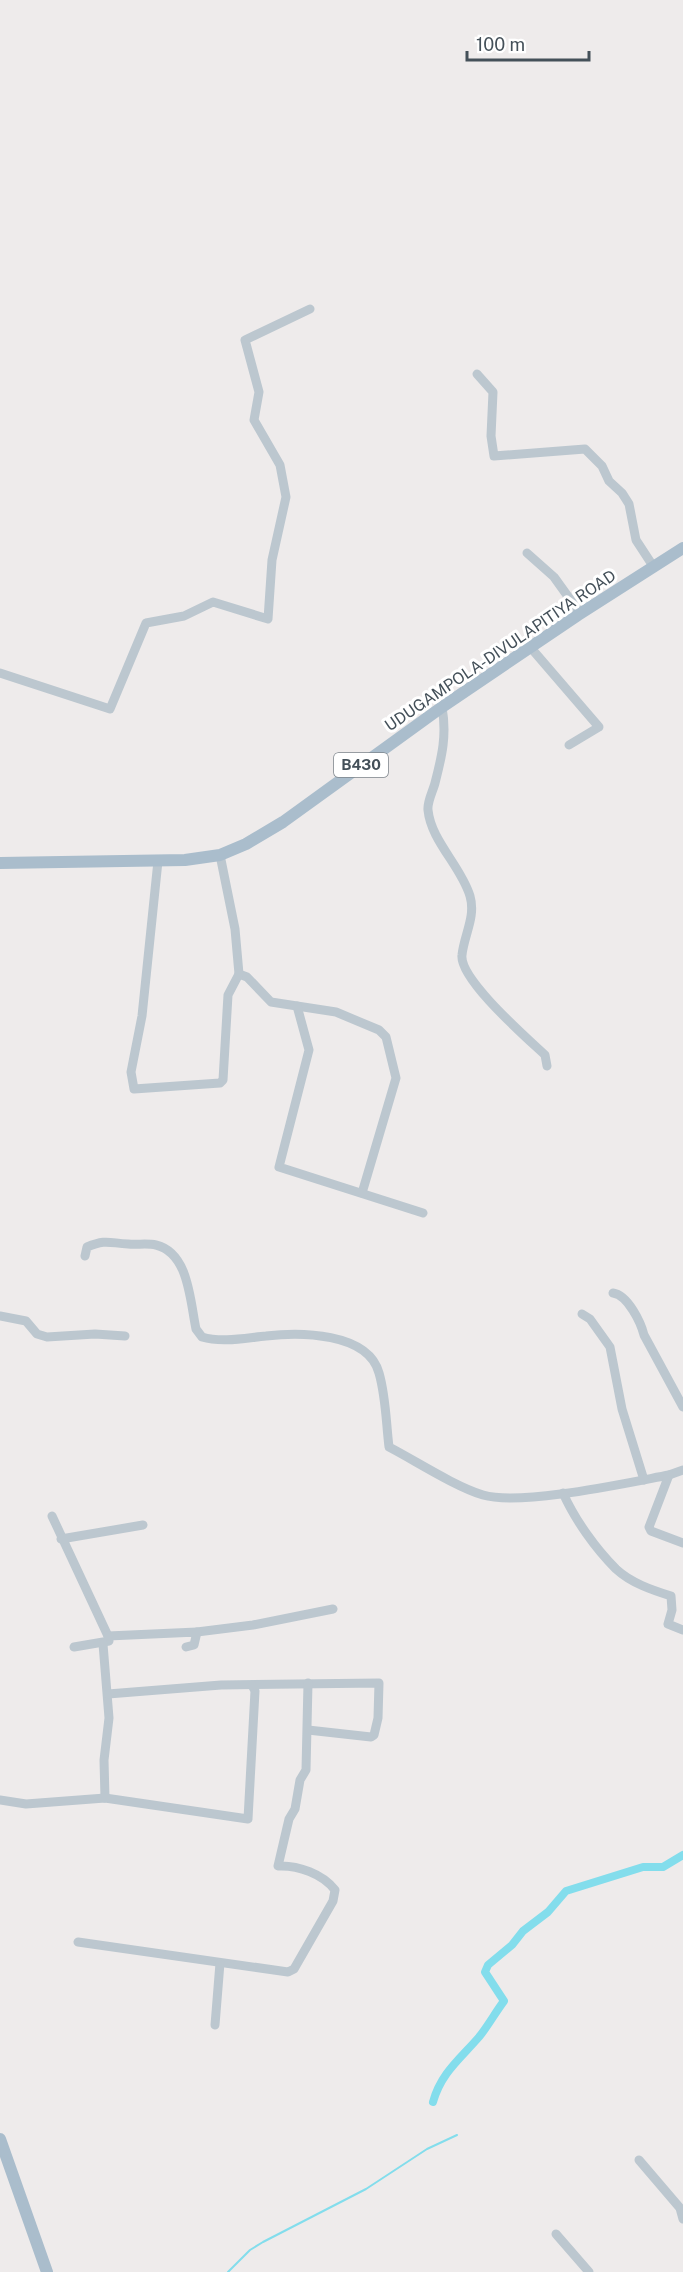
<svg xmlns="http://www.w3.org/2000/svg" width="683" height="2272" font-family="'Public Sans',sans-serif">
  <rect width="100%" height="100%" fill="#eeebeb"/>
  <g fill="none" stroke-linecap="round" stroke-linejoin="round">
    <polyline stroke="#83ddec" stroke-width="2" points="228,2272 250,2250 263,2242 366,2189 427,2149 457,2135"/>
    <path stroke="#83ddec" stroke-width="8" d="M433 2102C441 2073 460 2059 479 2037 488 2026 495 2013 504 2001L485 1972 488 1965 512 1945 523 1931 548 1912 566 1891 643 1867H663L683 1855"/>
    <g stroke="#bcc7cf" stroke-width="9">
      <polyline points="477,374 493,392 491,436 494,456 585,449 602,466 609,481 622,493 629,504 636,540 653,566"/>
      <polyline points="527,553 554,577 577,609 578,615"/>
      <polyline points="531,648 599,727 569,745"/>
      <polyline points="0,673 110,709 146,623 184,616 213,602 268,619 272,560 286,497 280,465 254,420 259,392 245,340 310,309"/>
      <path d="M442 707C447 735 442 756 435 783 433 791 427 802 428 810 431 841 461 866 470 896 476 917 464 935 462 955 459 979 527 1038 545 1055L547 1066"/>
      <polyline points="220,855 235,929 239,974 247,977 271,1002 336,1012 379,1030 386,1037 396,1078 362,1193"/>
      <polyline points="158,861 142,1016 131,1072 134,1089 220,1083 223,1080 228,995 239,974"/>
      <polyline points="297,1006 309,1050 279,1167 423,1213"/>
      <path d="M85 1256 87 1247C106 1239 109 1243 128 1244 137 1245 147 1243 156 1245 189 1253 190 1301 196 1329L202 1337C222 1343 245 1338 266 1336 299 1332 368 1332 379 1373 386 1397 386 1423 389 1447 416 1461 454 1486 483 1495 521 1506 626 1483 669 1475L683 1470"/>
      <path d="M613 1293C628 1295 641 1323 644 1335L683 1407"/>
      <polyline points="582,1314 590,1319 610,1347 622,1409 644,1480"/>
      <polyline points="0,1316 26,1321 37,1334 47,1337 95,1334 125,1336"/>
      <polyline points="669,1475 649,1527 651,1531 683,1543"/>
      <path d="M563 1493C575 1520 596 1549 616 1569 631 1583 652 1590 671 1596L672 1610 668 1624 683 1630"/>
      <polyline points="52,1516 108,1636 109,1641 74,1647"/>
      <polyline points="61,1539 143,1525"/>
      <polyline points="197,1632 253,1625 333,1609"/>
      <polyline points="108,1636 197,1632 194,1645 186,1647"/>
      <polyline points="103,1644 109,1718 104,1760 105,1798"/>
      <polyline points="108,1694 221,1685 379,1683 378,1718 374,1735 371,1737 308,1730"/>
      <polyline points="0,1800 26,1804 105,1798 248,1819 255,1691 252,1685"/>
      <path d="M78 1942 288 1972 294 1969 333 1901 335 1890C323 1874 298 1865 278 1866L289 1819 295 1809 300 1780 306 1770 308 1683"/>
      <polyline points="215,2025 220,1963"/>
      <polyline points="639,2160 680,2208 683,2219"/>
      <polyline points="556,2234 589,2272"/>
    </g>
    <g stroke="#aabdcc" stroke-width="12">
      <polyline points="0,863 185,860 220,855 246,844 283,822 442,707 578,615 683,548"/>
      <polyline points="0,2139 47,2272"/>
    </g>
  </g>
  <g text-anchor="middle" stroke-width="6" stroke-linejoin="round" paint-order="stroke">
    <rect fill="#fff" stroke="#7c848b" stroke-width="1.5" x="334" y="753" width="54" height="24" rx="4.5"/>
    <g font-size="15" font-weight="bold" fill="#445059">
      <text x="361" y="770">B430</text>
    </g>
    <g font-size="16" fill="#445059" stroke="#fff">
      <text transform="translate(500 650) rotate(-34)" y="6">UDUGAMPOLA-DIVULAPITIYA ROAD</text>
    </g>
  </g>
  <path d="M467 51v9h122v-9" fill="none" stroke="#445059" stroke-width="3"/>
  <text x="476" y="51" font-size="18" fill="#445059" stroke="#ffffff" stroke-width="4.5" paint-order="stroke">100 m</text>
</svg>
